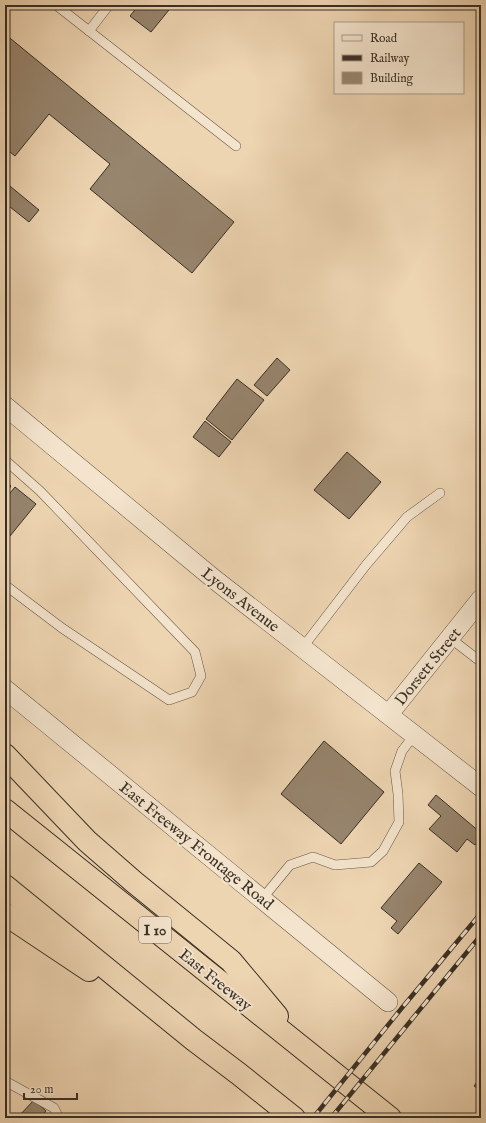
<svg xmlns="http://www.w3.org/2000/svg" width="486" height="1123" font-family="'IM FELL English',serif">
  <rect width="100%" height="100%" fill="#eed5b2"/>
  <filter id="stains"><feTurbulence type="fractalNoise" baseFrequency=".005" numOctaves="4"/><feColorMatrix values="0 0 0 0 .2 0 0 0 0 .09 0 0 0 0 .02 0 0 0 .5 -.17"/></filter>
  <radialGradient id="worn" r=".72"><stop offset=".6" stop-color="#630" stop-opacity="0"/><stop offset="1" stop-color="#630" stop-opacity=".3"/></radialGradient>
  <g fill="#97856e" stroke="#382f25">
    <polygon points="139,5 173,5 151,32 130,16"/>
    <polygon points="5,34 234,222 192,273 90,189 110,164 49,114 15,156 5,148"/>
    <polygon points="5,182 39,210 29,222 5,203"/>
    <polygon points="277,358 290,370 267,396 254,385"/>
    <polygon points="237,379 264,400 232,440 206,419"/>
    <polygon points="205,421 231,442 219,457 193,437"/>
    <polygon points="347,452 381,482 349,519 314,490"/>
    <polygon points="5,482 11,486 5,494"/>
    <polygon points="15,487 36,504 10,536 5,532 5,499"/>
    <polygon points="324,741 384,792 341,844 281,794"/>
    <polygon points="436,795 481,833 481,838 475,845 467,839 457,852 429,829 441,816 428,805"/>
    <polygon points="419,863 442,882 398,934 391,928 397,921 381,908"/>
    <polygon points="481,1077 481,1091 474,1086"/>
    <polygon points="34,1100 46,1111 40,1118 17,1118"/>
  </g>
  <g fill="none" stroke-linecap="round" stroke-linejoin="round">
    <defs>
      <g id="lane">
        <polyline points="56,5 236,146"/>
        <polyline points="89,31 109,5"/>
        <polyline points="5,460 40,491 195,652 201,676 192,692 169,700 62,628 5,585"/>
        <polyline points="450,638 481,662"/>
        <polyline points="303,647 366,565 407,517 440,493"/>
        <polyline points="262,899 290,865 313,857 335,865 371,862 383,851 399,822 398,794 395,771 402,751 415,734"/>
        <polyline points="5,1081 54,1108 59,1118"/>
      </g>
      <g id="street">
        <polyline points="5,406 214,579 481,787"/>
        <polyline points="5,689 388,1002"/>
        <polyline points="389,714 481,599"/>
      </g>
      <g id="highway">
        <polyline points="5,755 87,841 134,882 231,961 277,1016"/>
        <polyline points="5,810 390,1118"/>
        <polyline points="5,886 194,1040 239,1074 294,1118"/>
        <polyline points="5,914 89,970"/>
      </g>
    </defs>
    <use href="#lane" stroke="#665848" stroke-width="10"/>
    <use href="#street" stroke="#665848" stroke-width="20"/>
    <use href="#highway" stroke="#382f25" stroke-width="24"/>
    <use href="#lane" stroke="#f4e4cd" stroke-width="9"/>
    <use href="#street" stroke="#f4e4cd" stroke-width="19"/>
    <use href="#highway" stroke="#eed5b2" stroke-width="22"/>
    <defs>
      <g id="rail">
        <polyline points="313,1118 401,1009 481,913"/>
        <polyline points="331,1118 481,935"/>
      </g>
    </defs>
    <use href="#rail" stroke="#382f25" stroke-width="4.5"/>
    <use href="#rail" stroke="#f4e4cd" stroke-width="3" stroke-dasharray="9" stroke-linecap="butt"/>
  </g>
  <g text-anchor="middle" stroke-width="4" stroke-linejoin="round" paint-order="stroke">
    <rect fill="#f4e4cd" stroke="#706557" stroke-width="1" x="139" y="917" width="32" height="26" rx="3"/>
    <g font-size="15" font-weight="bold" fill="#382f25">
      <text x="155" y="935">I 10</text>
    </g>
    <g font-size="16" fill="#382f25" stroke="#f4e4cd">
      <text transform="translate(241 599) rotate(38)" y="6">Lyons Avenue</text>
      <text transform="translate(427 666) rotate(-51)" y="6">Dorsett Street</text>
      <text transform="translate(197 845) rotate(39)" y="6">East Freeway Frontage Road</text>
      <text transform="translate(216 979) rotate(39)" y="6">East Freeway</text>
    </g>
  </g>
  <rect width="486" height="1123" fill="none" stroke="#eed5b2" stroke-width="20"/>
  <rect x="6" y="6" width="474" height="1111" fill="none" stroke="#382f25" stroke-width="2"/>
  <rect x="10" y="10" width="466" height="1103" fill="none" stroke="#382f25"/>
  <rect x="334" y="22" width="130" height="72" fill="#f4e4cd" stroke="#a99c8a"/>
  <rect x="342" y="35" width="20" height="6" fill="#f4e4cd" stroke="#a99c8a"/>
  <text x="370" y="42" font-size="12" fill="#382f25">Road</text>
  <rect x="342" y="55" width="20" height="6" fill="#382f25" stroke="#a99c8a"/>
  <text x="370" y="62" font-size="12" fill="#382f25">Railway</text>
  <rect x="342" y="72" width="20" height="12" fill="#97856e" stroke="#a99c8a"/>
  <text x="370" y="82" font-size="12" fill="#382f25">Building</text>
  <path d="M24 1093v6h53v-6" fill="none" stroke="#382f25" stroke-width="2"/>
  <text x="30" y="1093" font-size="12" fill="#382f25" stroke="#f4e4cd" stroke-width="3" paint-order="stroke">20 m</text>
  <rect width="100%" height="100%" filter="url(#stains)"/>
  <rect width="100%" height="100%" fill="url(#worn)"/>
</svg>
